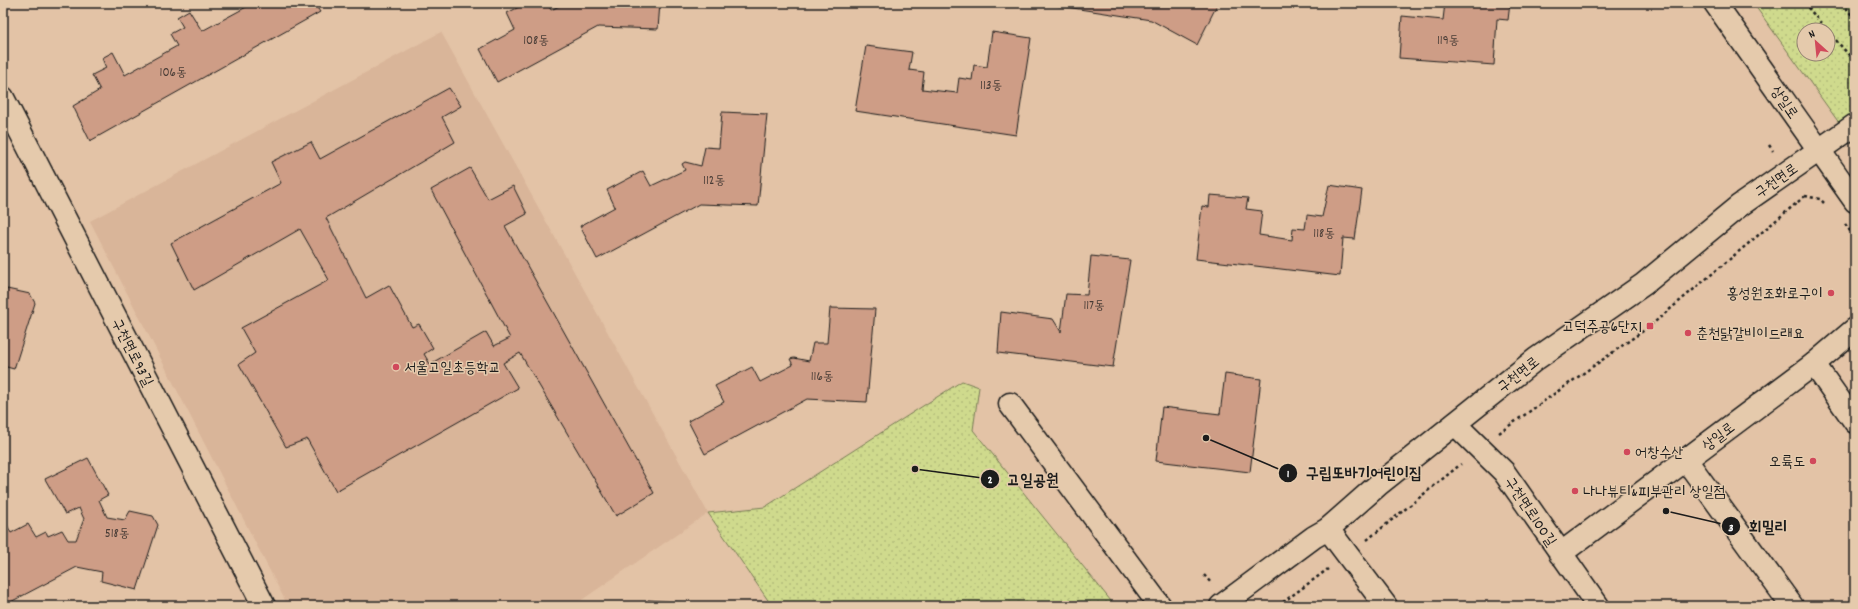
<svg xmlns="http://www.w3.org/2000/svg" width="1858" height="609" font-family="Dekko,'Poor Story',sans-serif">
  <defs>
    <pattern id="grass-dots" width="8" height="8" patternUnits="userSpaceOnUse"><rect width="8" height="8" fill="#cfda8d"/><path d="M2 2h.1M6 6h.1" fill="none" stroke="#b1ba79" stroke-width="1.8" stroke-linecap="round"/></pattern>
  </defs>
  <rect width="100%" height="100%" fill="#e3c3a6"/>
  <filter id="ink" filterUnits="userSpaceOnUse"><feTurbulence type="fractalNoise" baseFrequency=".025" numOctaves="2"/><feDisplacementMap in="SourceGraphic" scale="8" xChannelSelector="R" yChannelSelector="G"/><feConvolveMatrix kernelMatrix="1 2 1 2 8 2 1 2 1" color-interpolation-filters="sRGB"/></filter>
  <g filter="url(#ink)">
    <polygon fill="#d9b599" points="441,32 708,513 573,606 288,606 90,221"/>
    <g fill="url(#grass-dots)" stroke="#767b54" fill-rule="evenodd">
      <path d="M1753 3H1855V145ZM1804 30H1828V54H1804Z"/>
      <polygon points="962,381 979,387 973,430 1115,606 772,606 708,513 765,507"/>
    </g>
    <g fill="#ce9d86" stroke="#1c1c1c">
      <polygon points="249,3 314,3 320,12 90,141 73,106 100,90 92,75 106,68 102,58 113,52 125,75 177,46 170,34 183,27 177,17 189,10 202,31 250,5"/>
      <polygon points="527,3 547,3 551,10 565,3 660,3 658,29 598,27 497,82 480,49 515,30 507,13"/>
      <polygon points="1054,3 1218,3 1197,45 1151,20 1053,5"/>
      <polygon points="1445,3 1510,3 1508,20 1497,19 1494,65 1399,58 1402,16 1443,20"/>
      <polygon points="992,32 1031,38 1016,135 855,111 866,46 912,52 909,70 924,72 922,89 957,93 959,78 972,80 974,65 987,67"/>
      <polygon points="449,88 461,106 442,117 455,142 326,218 366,298 389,285 412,327 419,324 433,348 424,354 430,364 486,332 494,346 510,338 431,190 470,168 488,199 513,186 527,214 505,226 654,493 616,516 520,353 503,363 518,388 336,491 307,439 286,447 239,364 255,353 241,328 329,280 300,229 194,290 171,243 281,183 271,162 311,142 320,159"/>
      <polygon points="722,112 767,114 758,206 699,204 597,259 580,226 615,207 607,190 643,171 651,186 685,170 682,164 685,162 701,166 705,147 719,148"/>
      <polygon points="1329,185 1362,190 1355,239 1343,238 1340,276 1196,259 1202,206 1209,207 1210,195 1248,198 1246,209 1262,211 1259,235 1292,240 1293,228 1305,229 1307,215 1322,217"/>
      <polygon points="1091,256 1130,260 1113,367 998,353 1001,312 1053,319 1061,332 1066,294 1087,295"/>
      <polygon points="7,289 30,294 35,303 14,369 3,366 3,296"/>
      <polygon points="830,308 875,309 867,402 807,399 705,454 688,421 724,402 715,386 752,367 760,382 793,365 790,359 794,358 809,361 813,343 827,343"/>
      <polygon points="1225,374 1261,379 1250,472 1156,461 1162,407 1220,414"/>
      <polygon points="88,458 108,495 99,500 107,517 125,520 130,511 153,516 158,525 137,590 101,581 102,572 77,567 3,606 3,555 6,554 3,548 3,527 7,525 11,533 28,524 36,537 46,532 48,536 62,530 68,540 76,540 84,519 79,508 65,514 45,479"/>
      <polygon points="648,600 731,606 648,606"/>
    </g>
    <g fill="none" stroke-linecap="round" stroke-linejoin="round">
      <defs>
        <g id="minor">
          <polyline points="3,98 264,606"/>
          <polyline points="1814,364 1855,422"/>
          <polyline points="1010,404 1160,606"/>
          <polyline points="1455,424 1504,472 1598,606"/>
          <polyline points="1686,460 1792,606"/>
          <polyline points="1328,529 1386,606"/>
          <polyline points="1560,554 1814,364 1855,329"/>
          <polyline points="1221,606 1314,537 1328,529 1378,485 1536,359 1644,284 1739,206 1855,125"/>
        </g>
        <polyline id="secondary" points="1715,3 1855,201"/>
      </defs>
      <use href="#minor" stroke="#1c1c1c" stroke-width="25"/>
      <use href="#secondary" stroke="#1c1c1c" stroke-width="25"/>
      <g stroke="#1c1c1c" stroke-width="2.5" stroke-dasharray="3 3" stroke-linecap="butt">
        <polyline points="1804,3 1827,30"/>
        <polyline points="1842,3 1855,19"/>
        <polyline points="1854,3 1855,4"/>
        <polyline points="1828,31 1855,62"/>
        <polyline points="1769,145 1773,151"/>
        <polyline points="1805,196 1820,199 1824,203"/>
        <polyline points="1845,224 1855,238"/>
        <polyline points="1499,433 1650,326 1805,196"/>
        <polyline points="1367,540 1461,464"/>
        <polyline points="1204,575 1212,584"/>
        <polyline points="1278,606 1328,569"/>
      </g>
      <use href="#minor" stroke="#e5caac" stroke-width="22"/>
      <use href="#secondary" stroke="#e5caac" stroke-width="22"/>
    </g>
  </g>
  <g fill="#d1495b" stroke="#e5caac" stroke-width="1.5">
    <circle cx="1831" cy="293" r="4"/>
    <rect x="1646" y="322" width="8" height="8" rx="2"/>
    <circle cx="1688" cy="333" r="4"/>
    <circle cx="396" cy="367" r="4"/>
    <circle cx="1627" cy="452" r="4"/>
    <circle cx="1813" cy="461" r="4"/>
    <circle cx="1575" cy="491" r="4"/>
  </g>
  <g text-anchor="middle" stroke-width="3" stroke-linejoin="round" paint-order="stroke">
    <g font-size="13" fill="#483c36">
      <text x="536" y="44">108동</text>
      <text x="1448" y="44">119동</text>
      <text x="173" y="76">106동</text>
      <text x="991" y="89">113동</text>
      <text x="714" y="184">112동</text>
      <text x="1324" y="237">118동</text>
      <text x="1094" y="309">117동</text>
      <text x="822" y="380">116동</text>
      <text x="117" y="537">518동</text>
    </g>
    <g font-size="15" fill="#1c1c1c" stroke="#e5caac">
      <text transform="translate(1785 102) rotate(55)" y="5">상일로</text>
      <text transform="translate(1776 180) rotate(-35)" y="5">구천면로</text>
      <text transform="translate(133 352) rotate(63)" y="5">구천면로93길</text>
      <text transform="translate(1518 374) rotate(-38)" y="5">구천면로</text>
      <text transform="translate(1718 436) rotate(-37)" y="5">상일로</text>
      <text transform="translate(1531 511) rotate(56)" y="5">구천면로100길</text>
    </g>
    <g font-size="15" fill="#1c1c1c" stroke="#e5caac" text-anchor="start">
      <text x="1823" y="298" text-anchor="end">홍성원조화로구이</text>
      <text x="1642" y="331" text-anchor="end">고덕주공6단지</text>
      <text x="1696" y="338">춘천닭갈비이드래요</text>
      <text x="404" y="372">서울고일초등학교</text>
      <text x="1635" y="457">어창수산</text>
      <text x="1805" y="466" text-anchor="end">오륙도</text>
      <text x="1583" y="496">나나뷰티&amp;피부관리 상일점</text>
    </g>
  </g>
  <path fill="none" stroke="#1c1c1c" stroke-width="1.5" d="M1206 438L1288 473M915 469L990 479M1666 511L1731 526"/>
  <g fill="#1c1c1c" stroke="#e5caac" stroke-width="1.5">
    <circle cx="1206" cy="438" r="4"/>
    <circle cx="915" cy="469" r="4"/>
    <circle cx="1666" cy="511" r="4"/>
    <circle cx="1288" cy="473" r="10"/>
    <circle cx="990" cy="479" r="10"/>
    <circle cx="1731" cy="526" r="10"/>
  </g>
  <g font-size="12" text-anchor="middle" font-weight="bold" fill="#fff">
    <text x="1288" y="477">1</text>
    <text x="990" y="483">2</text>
    <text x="1731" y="531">3</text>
  </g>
  <g font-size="16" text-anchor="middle" font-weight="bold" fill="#1c1c1c" stroke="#e5caac" stroke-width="3" stroke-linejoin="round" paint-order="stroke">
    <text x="1364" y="478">구립또바기어린이집</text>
    <text x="1033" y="485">고일공원</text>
    <text x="1768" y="532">회밀리</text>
  </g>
  <rect width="1858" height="609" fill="none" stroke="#e5caac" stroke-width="16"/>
  <rect x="8" y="8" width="1842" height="593" fill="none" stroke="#1c1c1c" stroke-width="1.5" filter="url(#ink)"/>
  <g transform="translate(1816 42) rotate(333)"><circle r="19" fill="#e5caac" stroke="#958472"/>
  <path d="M0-3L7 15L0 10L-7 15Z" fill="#d1495b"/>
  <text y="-6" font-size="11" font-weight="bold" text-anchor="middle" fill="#1c1c1c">N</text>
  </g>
</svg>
